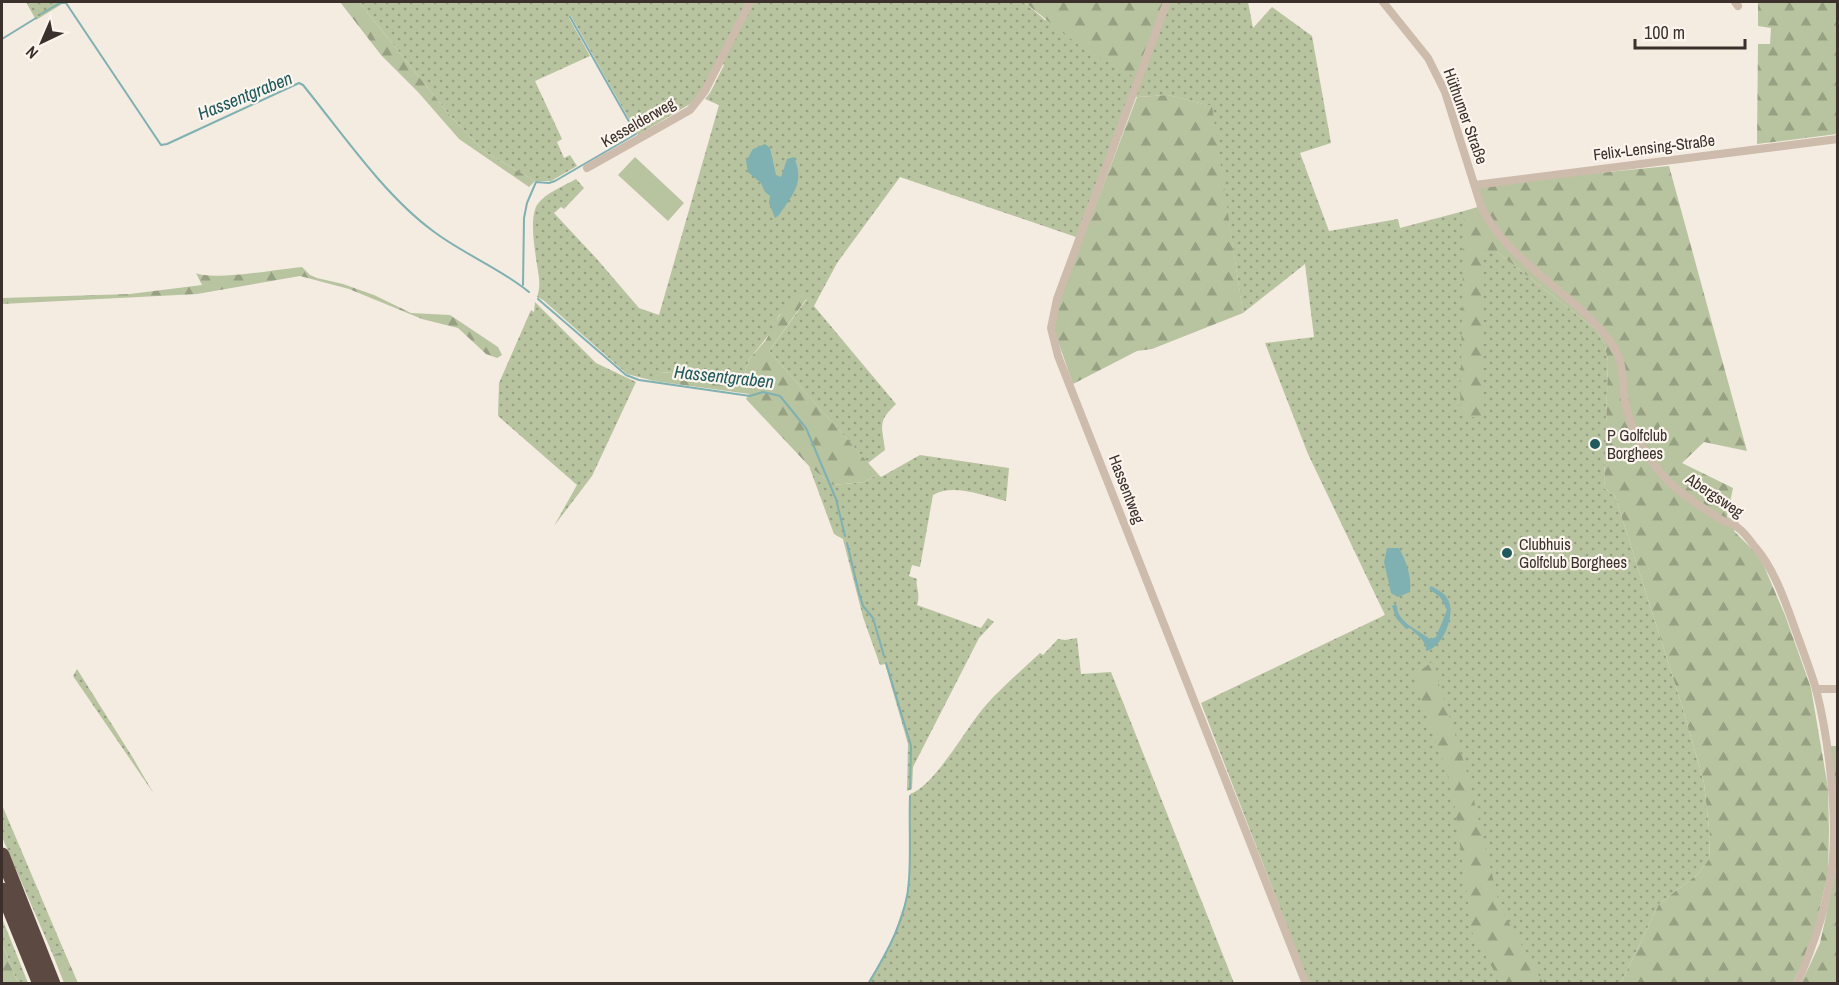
<svg xmlns="http://www.w3.org/2000/svg" width="1839" height="985" font-family="'Archivo Narrow',sans-serif">
  <defs>
    <pattern id="grass-dots" width="8" height="8" patternUnits="userSpaceOnUse" patternTransform="scale(1.5)"><rect width="8" height="8" fill="#b8c4a0"/><path d="M2 2h.1M6 6h.1" fill="none" stroke="#97a083" stroke-width="1.8" stroke-linecap="round"/></pattern>
    <pattern id="forest-firs" width="22" height="20" patternUnits="userSpaceOnUse" patternTransform="scale(1.5)"><rect width="22" height="20" fill="#b8c4a0"/><path d="M5 1l3.5 6h-7zM16 11l3.5 6h-7z" fill="#97a083"/></pattern>
  </defs>
  <rect width="100%" height="100%" fill="#f4ebe1"/>
  <g fill="url(#grass-dots)">
    <polygon points="26,2 63,2 62,4 36,20"/>
    <path d="M359 2H1024L1045 20 1169 2H1248L1253 28 1272 7 1312 36 1331 143 1300 153 1329 231 1398 219 1400 228 1464 211 1497 252 1595 329 1604 342 1608 361 1604 488 1615 496 1683 709 1704 783 1710 838 1709 859 1699 873 1659 904 1621 983H1309L1201 703 1385 615 1308 454 1265 343 1314 337 1305 264 1243 313 1211 106 1168 95 1137 97 1130 93 1076 237 900 177 837 263 814 306 896 404C877 422 882 425 885 450L868 463 769 351 807 299 779 315 772 331 750 358 742 379 661 372 654 381 627 374 543 300 537 297C541 286 539 277 537 265 535 250 529 219 537 205 545 193 564 186 576 179L584 188 564 209 561 207 554 213 596 258 639 308 659 315 719 105 705 99 710 93 724 65 719 60 704 89 690 104 638 135 571 16 569 18 590 56 535 81 562 139 557 142 564 158 570 155 577 166 551 181H535L485 152 452 118Z"/>
    <polygon points="535,302 596,363 636,382 592,476 554,526 577,485 498,416 499,383 531,310 534,312"/>
    <path d="M920 455 1009 468 1006 501C983 496 954 483 933 495L920 567 912 565 909 576 917 579C915 588 921 592 917 605L981 628 988 618 994 622 979 638 913 767 912 789 907 791 908 744 885 664 880 665 863 617 843 539 834 534 809 466 833 485 864 482 878 474 881 477Z"/>
    <path d="M1077 638 1081 674 1111 672 1234 983H869L892 941 907 896 909 881 910 794C935 786 967 726 986 705 1002 687 1022 670 1040 653L1043 655 1058 639 1065 640Z"/>
    <polygon points="77,669 133,758 154,794 73,676"/>
    <polygon points="2,805 64,951 53,955 2,837"/>
    <polygon points="2,918 28,983 18,983 2,943"/>
  </g>
  <g fill="url(#forest-firs)">
    <polygon points="340,2 359,2 452,118 485,152 535,181 529,187 459,139 418,92 381,55"/>
    <polygon points="1024,2 1164,2 1136,78 1080,46"/>
    <polygon points="1758,2 1837,2 1837,134 1757,144 1758,44 1770,44 1771,28 1758,26"/>
    <polygon points="1168,95 1212,106 1243,313 1152,349 1137,351 1073,384 1054,330 1059,301 1137,97"/>
    <polygon points="1669,166 1747,451 1704,442 1682,463 1733,488 1727,517 1739,521 1734,531 1754,551 1763,564 1785,615 1811,688 1828,788 1829,831 1828,874 1812,941 1793,983 1621,983 1659,904 1699,873 1709,859 1710,838 1704,783 1683,709 1615,496 1604,488 1608,361 1604,342 1595,329 1497,252 1483,250 1483,418 1460,416 1464,211 1481,206 1475,185"/>
    <path d="M302 267 310 275 317 278 343 284 374 295 411 313 450 315 498 347 502 355 497 358 486 354 458 328 422 319 349 289 300 276 197 294 2 304V298L130 294 202 285 196 273C213 281 280 269 302 267Z"/>
    <polygon points="800,290 807,298 769,351 878,474 864,482 833,485 809,466 746,399 749,394 654,381 660,372 742,379 750,358 766,340 779,316"/>
    <polygon points="1432,662 1467,772 1500,907 1543,983 1501,983 1472,932 1452,787 1413,676"/>
    <polygon points="1830,746 1837,746 1837,806"/>
    <polygon points="1837,852 1837,983 1801,984 1820,943 1835,875"/>
    <polygon points="2,943 18,983 2,983"/>
    <polygon points="64,951 78,983 64,983 53,955"/>
  </g>
  <polygon fill="#b8c4a0" points="635,157 684,203 668,221 618,175"/>
  <g fill="#7fb0b2">
    <path d="M765 144 770 148 776 175 781 177 787 159 794 157C805 183 793 194 779 215L775 218 769 203 770 196 765 192 761 183 748 172 746 161 753 149Z"/>
    <path d="M1387 548H1399C1406 561 1412 577 1410 592L1398 597 1391 593 1384 562Z"/>
    <path d="M1431 586C1438 590 1446 593 1449 602 1455 617 1442 648 1426 651 1427 641 1417 635 1410 628L1406 629 1396 618 1392 606 1395 604 1397 606C1397 622 1418 630 1430 639L1436 637 1447 610 1440 597 1429 589Z"/>
  </g>
  <g fill="none" stroke-linecap="round" stroke-linejoin="round">
    <g stroke="#7fb0b2" stroke-width="2">
      <path d="M41 14 60 3H66L161 145 167 144 299 83 303 85C342 133 384 195 433 231 463 254 500 268 529 292"/>
      <polyline points="2,39 36,18"/>
      <polyline points="523,285 524,218 527,203 536,182 549,183 555,181 636,134 570,17"/>
      <polyline points="538,299 626,375 639,380 750,396 763,392 780,396 806,428 836,499 845,536"/>
      <polyline points="847,543 859,593 863,606 873,618 884,656"/>
      <polyline points="886,663 911,746 910,789"/>
      <path d="M868 984C887 953 907 917 909 880 911 853 909 824 910 796"/>
    </g>
    <g stroke="#cdbbac" stroke-width="8">
      <polyline points="1167,2 1057,299 1051,328 1058,356 1306,984"/>
      <path d="M1383 2 1428 58 1445 92 1481 206C1508 263 1573 292 1610 341 1627 365 1620 380 1626 406 1631 429 1645 453 1659 471 1674 490 1700 506 1720 519 1725 522 1732 523 1737 527 1743 531 1750 540 1755 547 1776 571 1787 607 1798 637 1804 654 1811 672 1816 689 1829 740 1839 823 1831 875 1825 913 1812 949 1797 984"/>
      <polyline points="1735,2 1738,6"/>
      <polyline points="587,168 690,110 705,91 750,2"/>
      <polyline points="1475,185 1838,139"/>
      <polyline points="1816,689 1838,689"/>
    </g>
    <g stroke="#5c4a42" stroke-width="15">
      <polyline points="2,855 53,984"/>
      <polyline points="2,890 40,984"/>
    </g>
  </g>
  <g fill="#1f5a5e" stroke="#fbf5ee" stroke-width="2">
    <circle cx="1595" cy="444" r="6"/>
    <circle cx="1507" cy="553" r="6"/>
  </g>
  <g text-anchor="middle" stroke-width="4.5" stroke-linejoin="round" paint-order="stroke">
    <g font-size="16" fill="#3b302b" stroke="#fbf5ee">
      <text transform="translate(1466 116) rotate(70)" y="6">Hüthumer Straße</text>
      <text transform="translate(638 122) rotate(-30)" y="6">Kesselderweg</text>
      <text transform="translate(1654 147) rotate(-7)" y="6">Felix-Lensing-Straße</text>
      <text transform="translate(1127 489) rotate(69)" y="6">Hassentweg</text>
      <text transform="translate(1715 495) rotate(34)" y="6">Abergsweg</text>
    </g>
    <g font-size="16" fill="#3b302b" stroke="#fbf5ee" text-anchor="start">
      <text x="1607" y="441">P Golfclub<tspan x="1607" dy="18">Borghees</tspan></text>
      <text x="1519" y="550">Clubhuis<tspan x="1519" dy="18">Golfclub Borghees</tspan></text>
    </g>
    <g font-size="18" font-style="italic" fill="#1f5a5e" stroke="#fbf5ee">
      <text transform="translate(245 96) rotate(-22)" y="6">Hassentgraben</text>
      <text transform="translate(724 377) rotate(6)" y="6">Hassentgraben</text>
    </g>
  </g>
  <rect width="1839" height="985" fill="none" stroke="#3b302b" stroke-width="6"/>
  <g transform="translate(42 42) rotate(224)" stroke="#fbf5ee" stroke-width="4.5" paint-order="stroke">
  <path d="M0-4.5L10 22L0 15L-10 22Z" fill="#3b302b"/>
  <text y="-9" font-size="16" font-weight="bold" text-anchor="middle" fill="#3b302b">N</text>
  </g>
  <path d="M1635 39v9h110v-9" fill="none" stroke="#3b302b" stroke-width="3"/>
  <text x="1644" y="39" font-size="18" fill="#3b302b" stroke="#fbf5ee" stroke-width="4.5" paint-order="stroke">100 m</text>
</svg>
